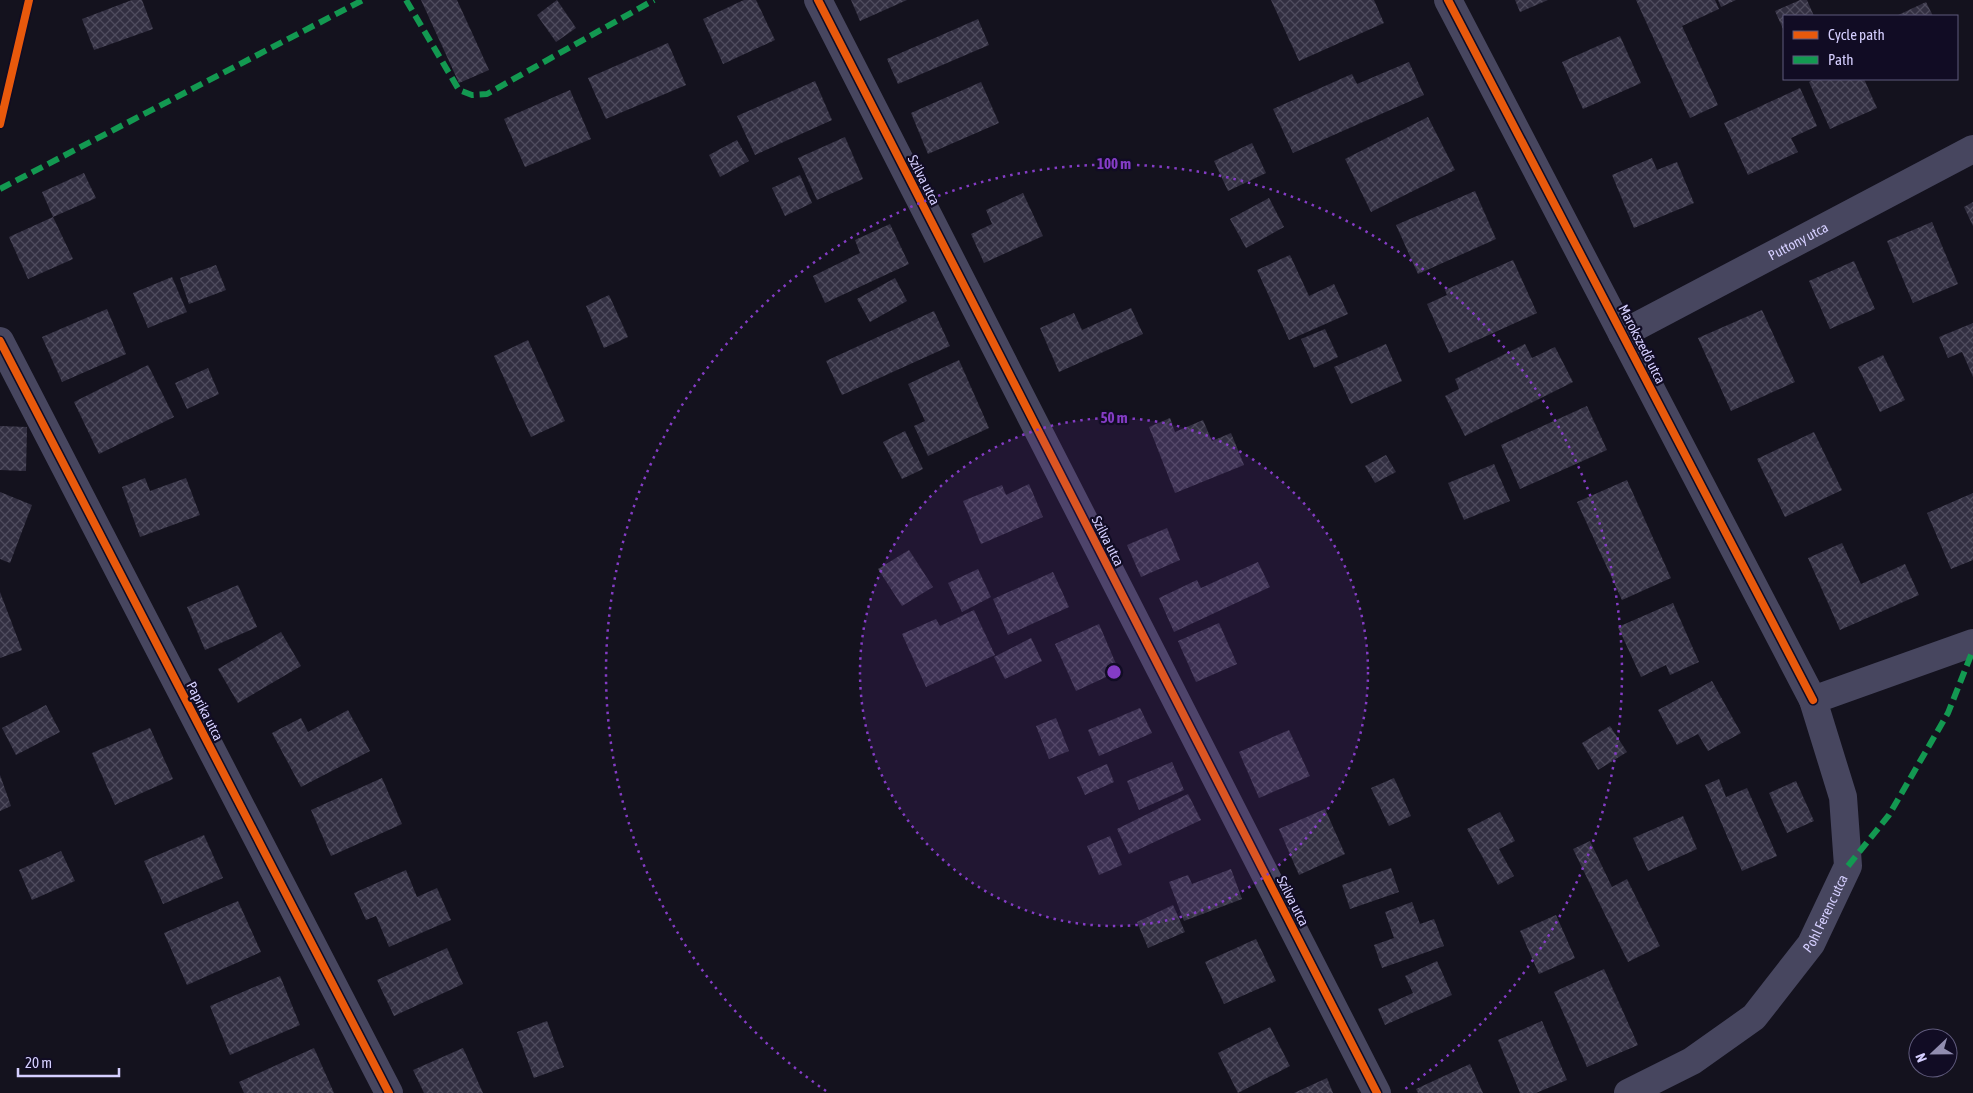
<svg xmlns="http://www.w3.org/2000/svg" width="1973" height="1093" font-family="'Asap Condensed',sans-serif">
  <defs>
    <pattern id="building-cross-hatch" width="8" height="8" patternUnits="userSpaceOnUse" patternTransform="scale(1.25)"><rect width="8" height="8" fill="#322f41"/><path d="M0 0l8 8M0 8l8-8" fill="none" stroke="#4f4c5e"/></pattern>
  </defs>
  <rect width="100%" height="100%" fill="#14121e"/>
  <g fill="url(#building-cross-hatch)">
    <polygon points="132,0 142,0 153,29 94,50 82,19"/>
    <polygon points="421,0 457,0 489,70 459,83"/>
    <polygon points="557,0 576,28 556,42 537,15"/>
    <polygon points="744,0 756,0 775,40 723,64 703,19"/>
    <polygon points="851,0 907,0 860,21"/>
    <polygon points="1271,0 1374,0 1384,23 1299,61"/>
    <polygon points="1515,0 1548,0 1520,12"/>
    <polygon points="1636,0 1715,0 1719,9 1682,26 1718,105 1690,118"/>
    <polygon points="1718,0 1736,0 1721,7"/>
    <polygon points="1800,0 1807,0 1814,16 1784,16 1784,31 1775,11"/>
    <polygon points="1926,2 1933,16 1896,16"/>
    <polygon points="978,19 989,45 898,84 887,59"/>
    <polygon points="1620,36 1641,83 1583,109 1562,62"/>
    <polygon points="668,43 686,85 606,119 588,78"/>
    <polygon points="1409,62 1424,95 1293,153 1273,109 1352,74 1357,84"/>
    <polygon points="1815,79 1864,79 1877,108 1830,129 1809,82"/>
    <polygon points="815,81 832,120 755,155 737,116"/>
    <polygon points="981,82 999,123 928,154 911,113"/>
    <polygon points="1800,88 1817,126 1791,138 1798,152 1748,175 1724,123"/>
    <polygon points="570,90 591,139 525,167 504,119"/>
    <polygon points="1428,117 1455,170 1371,212 1345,159"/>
    <polygon points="845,137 863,179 817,200 798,158"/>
    <polygon points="737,140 749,161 720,177 709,155"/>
    <polygon points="1252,143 1266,173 1228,191 1214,161"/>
    <polygon points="1652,158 1657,170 1677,162 1694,203 1634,228 1612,175"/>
    <polygon points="84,173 96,198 53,217 42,192"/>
    <polygon points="800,175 812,203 785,216 772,188"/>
    <polygon points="1475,191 1496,239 1418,274 1396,225"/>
    <polygon points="1023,193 1043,236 984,263 971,234 992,224 986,210"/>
    <polygon points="1269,198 1284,227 1246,248 1230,219"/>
    <polygon points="1973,202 1973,226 1964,207"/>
    <polygon points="53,217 73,259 28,279 9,237"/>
    <polygon points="1932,222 1958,284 1913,303 1887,241"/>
    <polygon points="890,224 909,264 825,303 813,276 860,253 855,240"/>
    <polygon points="1290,255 1309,296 1334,284 1348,314 1289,340 1257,270"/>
    <polygon points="1513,260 1537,313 1449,353 1427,304 1447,295 1445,290"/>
    <polygon points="1854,261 1875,309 1830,329 1809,281"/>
    <polygon points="216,265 226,290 189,304 180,278"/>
    <polygon points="172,277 187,312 148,328 133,293"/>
    <polygon points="895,278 907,301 870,322 857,299"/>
    <polygon points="609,295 628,337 604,348 586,306"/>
    <polygon points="1131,308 1143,334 1059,372 1040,328 1074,313 1082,330"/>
    <polygon points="107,309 126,354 62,382 42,337"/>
    <polygon points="1762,310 1795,382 1731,411 1698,338"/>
    <polygon points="934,311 950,346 842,395 826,361"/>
    <polygon points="1973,323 1973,377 1962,352 1948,358 1939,337"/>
    <polygon points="1325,329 1338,357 1314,368 1301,339"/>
    <polygon points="528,340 565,421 531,437 494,356"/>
    <polygon points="1386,344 1402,381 1351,404 1334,367"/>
    <polygon points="1525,344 1532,358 1555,347 1573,382 1465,436 1445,396 1459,389 1455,379"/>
    <polygon points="1883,355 1905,400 1880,412 1858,367"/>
    <polygon points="959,360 989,428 928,456 914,426 925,421 908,384"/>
    <polygon points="148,365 174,417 99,454 74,402"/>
    <polygon points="208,368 219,394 187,409 175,383"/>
    <polygon points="1587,406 1607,450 1520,489 1501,445"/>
    <polygon points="1170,418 1175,432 1203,420 1212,441 1231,433 1244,465 1175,493 1149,427"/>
    <polygon points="0,426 27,427 26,471 0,470"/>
    <polygon points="905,431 923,469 902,479 883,442"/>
    <polygon points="1814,432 1842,490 1785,517 1757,459"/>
    <polygon points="1386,455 1396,472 1375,483 1365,466"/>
    <polygon points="1494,464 1510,501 1464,520 1448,483"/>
    <polygon points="145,478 150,491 186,478 200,515 140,537 122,487"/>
    <polygon points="1627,480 1671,578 1622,600 1577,502"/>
    <polygon points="1029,484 1043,517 981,544 963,501 1002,485 1006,495"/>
    <polygon points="0,492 32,505 10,563 0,559"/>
    <polygon points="1973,493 1973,560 1951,569 1927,513"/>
    <polygon points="1167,528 1180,560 1141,577 1127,545"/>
    <polygon points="1842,543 1861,584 1905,564 1919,595 1840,630 1808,558"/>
    <polygon points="909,550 933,587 902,606 878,569"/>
    <polygon points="1258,562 1270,587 1174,632 1159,598 1197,580 1201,588"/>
    <polygon points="978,569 991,597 962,612 948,583"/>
    <polygon points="1053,572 1069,607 1008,635 993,599"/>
    <polygon points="238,585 257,627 205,650 187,607"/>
    <polygon points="0,592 22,650 0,658"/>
    <polygon points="1673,603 1699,662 1670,675 1666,665 1641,677 1618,627"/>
    <polygon points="974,610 995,655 926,687 902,634 936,619 940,626"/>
    <polygon points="1219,623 1237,664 1196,682 1178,641"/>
    <polygon points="1099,624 1119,671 1076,691 1055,644"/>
    <polygon points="281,632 301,666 238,703 218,669"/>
    <polygon points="1031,638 1042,661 1005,679 994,657"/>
    <polygon points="1712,681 1741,733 1708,751 1698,734 1677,745 1658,710"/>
    <polygon points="46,705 60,732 16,755 2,728"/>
    <polygon points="1140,708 1152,733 1099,756 1088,730"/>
    <polygon points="348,710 370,751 301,787 272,733 301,718 308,732"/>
    <polygon points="1056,718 1069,751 1049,759 1036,726"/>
    <polygon points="1610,726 1627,752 1598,770 1582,743"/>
    <polygon points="150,728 173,779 115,805 92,753"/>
    <polygon points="1289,730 1310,776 1259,798 1239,752"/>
    <polygon points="1172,762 1184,790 1139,810 1127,781"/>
    <polygon points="1107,764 1114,782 1085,795 1077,777"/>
    <polygon points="0,775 11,806 0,811"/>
    <polygon points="382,778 402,824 331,856 311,810"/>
    <polygon points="1394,778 1411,816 1389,826 1371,788"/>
    <polygon points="1719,779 1726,797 1747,788 1777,856 1742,871 1705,785"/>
    <polygon points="1796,781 1814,821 1787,833 1769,793"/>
    <polygon points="1188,794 1201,820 1129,854 1117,829"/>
    <polygon points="1325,809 1345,854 1299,875 1279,829"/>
    <polygon points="1500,812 1515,841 1499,849 1514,876 1498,885 1467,829"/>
    <polygon points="1683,816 1697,849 1648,871 1633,838"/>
    <polygon points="204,835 223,878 163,904 144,861"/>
    <polygon points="1110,836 1122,865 1099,875 1087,846"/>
    <polygon points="1590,841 1612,887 1627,879 1660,946 1628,962 1573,849"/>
    <polygon points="61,851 75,881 32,900 19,870"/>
    <polygon points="1391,868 1399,892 1350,909 1342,885"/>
    <polygon points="1231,869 1242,899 1184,921 1169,882 1188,875 1192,884"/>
    <polygon points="406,870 417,897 437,888 451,920 389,947 376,916 366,920 354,893"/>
    <polygon points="238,901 261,952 187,985 164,933"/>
    <polygon points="1412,902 1420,924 1434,919 1444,946 1382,968 1374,945 1394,938 1385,912"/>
    <polygon points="1173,905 1185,932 1148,948 1137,922"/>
    <polygon points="1556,915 1575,958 1539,974 1520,931"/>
    <polygon points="1256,939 1276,981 1224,1004 1205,962"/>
    <polygon points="447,948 463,984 394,1016 377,980"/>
    <polygon points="1437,961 1452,995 1385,1025 1378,1009 1413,993 1405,976"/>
    <polygon points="1604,969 1638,1045 1587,1067 1554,992"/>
    <polygon points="280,976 300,1025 230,1055 210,1006"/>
    <polygon points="547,1021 564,1067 534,1078 517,1032"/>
    <polygon points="1542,1021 1567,1080 1536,1093 1520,1093 1498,1040"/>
    <polygon points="1270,1027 1290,1066 1238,1093 1218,1053"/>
    <polygon points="314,1048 334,1093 244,1093 239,1082"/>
    <polygon points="463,1048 483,1093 424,1093 413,1070"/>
    <polygon points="1470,1064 1483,1093 1418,1093 1416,1089"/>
    <polygon points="1327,1078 1333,1093 1294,1093"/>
  </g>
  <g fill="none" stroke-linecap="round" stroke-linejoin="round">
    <g stroke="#47465f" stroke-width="28">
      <polyline points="818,0 1377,1093"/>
      <polyline points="1448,0 1813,700"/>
      <path id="s1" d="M1622 334 1973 149"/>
      <polyline points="0,341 389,1093"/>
      <path id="s2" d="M1628 1093 1692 1061 1754 1017 1811 944 1848 866 1843 797 1813 700 1973 643"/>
    </g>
    <g stroke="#139951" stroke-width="6" stroke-dasharray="12 6" stroke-linecap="butt">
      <polyline points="406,0 459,90 472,95 487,94 654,0"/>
      <polyline points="0,189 363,0"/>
      <polyline points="1848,866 1889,815 1948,713 1973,650"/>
    </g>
    <defs>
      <g id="cycleway">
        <polyline points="818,0 1377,1093"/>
        <polyline points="1448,0 1813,700"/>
        <polyline points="0,124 29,0"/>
        <polyline points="0,341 389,1093"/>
      </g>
    </defs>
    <use href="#cycleway" stroke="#110c24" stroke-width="11"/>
    <use href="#cycleway" stroke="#e8590c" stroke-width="8"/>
  </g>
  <circle cx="1114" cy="672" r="254" fill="#843cc5" fill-opacity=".12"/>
  <g fill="none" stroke="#843cc5" stroke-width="2.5" stroke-dasharray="2.5 5">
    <circle cx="1114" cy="672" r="254"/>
    <path d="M826 1091A508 508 0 1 1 1402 1091"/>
  </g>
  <g text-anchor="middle" stroke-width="4.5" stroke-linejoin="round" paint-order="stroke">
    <g font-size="14" fill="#d5cfff" stroke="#110c24">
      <text transform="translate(924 180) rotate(63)" y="5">Szilva utca</text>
      <text dy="5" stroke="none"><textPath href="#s1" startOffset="199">Puttony utca</textPath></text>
      <text transform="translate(1642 344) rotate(63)" y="5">Marokszedő utca</text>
      <text transform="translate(1108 541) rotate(63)" y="5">Szilva utca</text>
      <text transform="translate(205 711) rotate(63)" y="5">Paprika utca</text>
      <text transform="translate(1293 901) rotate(63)" y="5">Szilva utca</text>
      <text dy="5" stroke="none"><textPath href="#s2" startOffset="274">Pohl Ferenc utca</textPath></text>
    </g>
  </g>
  <circle cx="1114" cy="672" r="8" fill="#843cc5" stroke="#110c24" stroke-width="2.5"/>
  <g font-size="15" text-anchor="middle" font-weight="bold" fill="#843cc5" stroke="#110c24" stroke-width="4.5" stroke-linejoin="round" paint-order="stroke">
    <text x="1114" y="169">100 m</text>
    <text x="1114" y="423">50 m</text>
  </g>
  <rect x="1783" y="15" width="175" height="65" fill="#110c24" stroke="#5f5a7c"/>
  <rect x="1793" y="31" width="25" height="8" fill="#e8590c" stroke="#5f5a7c"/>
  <text x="1828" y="40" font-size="15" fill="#d5cfff">Cycle path</text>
  <rect x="1793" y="56" width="25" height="8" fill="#139951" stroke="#5f5a7c"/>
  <text x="1828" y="65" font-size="15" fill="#d5cfff">Path</text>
  <g transform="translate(1933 1053) rotate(248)"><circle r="24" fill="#110c24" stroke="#5f5a7c"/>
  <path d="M0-4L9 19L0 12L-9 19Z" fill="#918db0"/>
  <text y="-8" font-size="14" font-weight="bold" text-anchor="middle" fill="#d5cfff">N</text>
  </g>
  <path d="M18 1068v8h101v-8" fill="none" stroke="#d5cfff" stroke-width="2.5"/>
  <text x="25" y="1068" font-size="15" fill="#d5cfff" stroke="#110c24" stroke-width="4" paint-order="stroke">20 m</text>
</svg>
